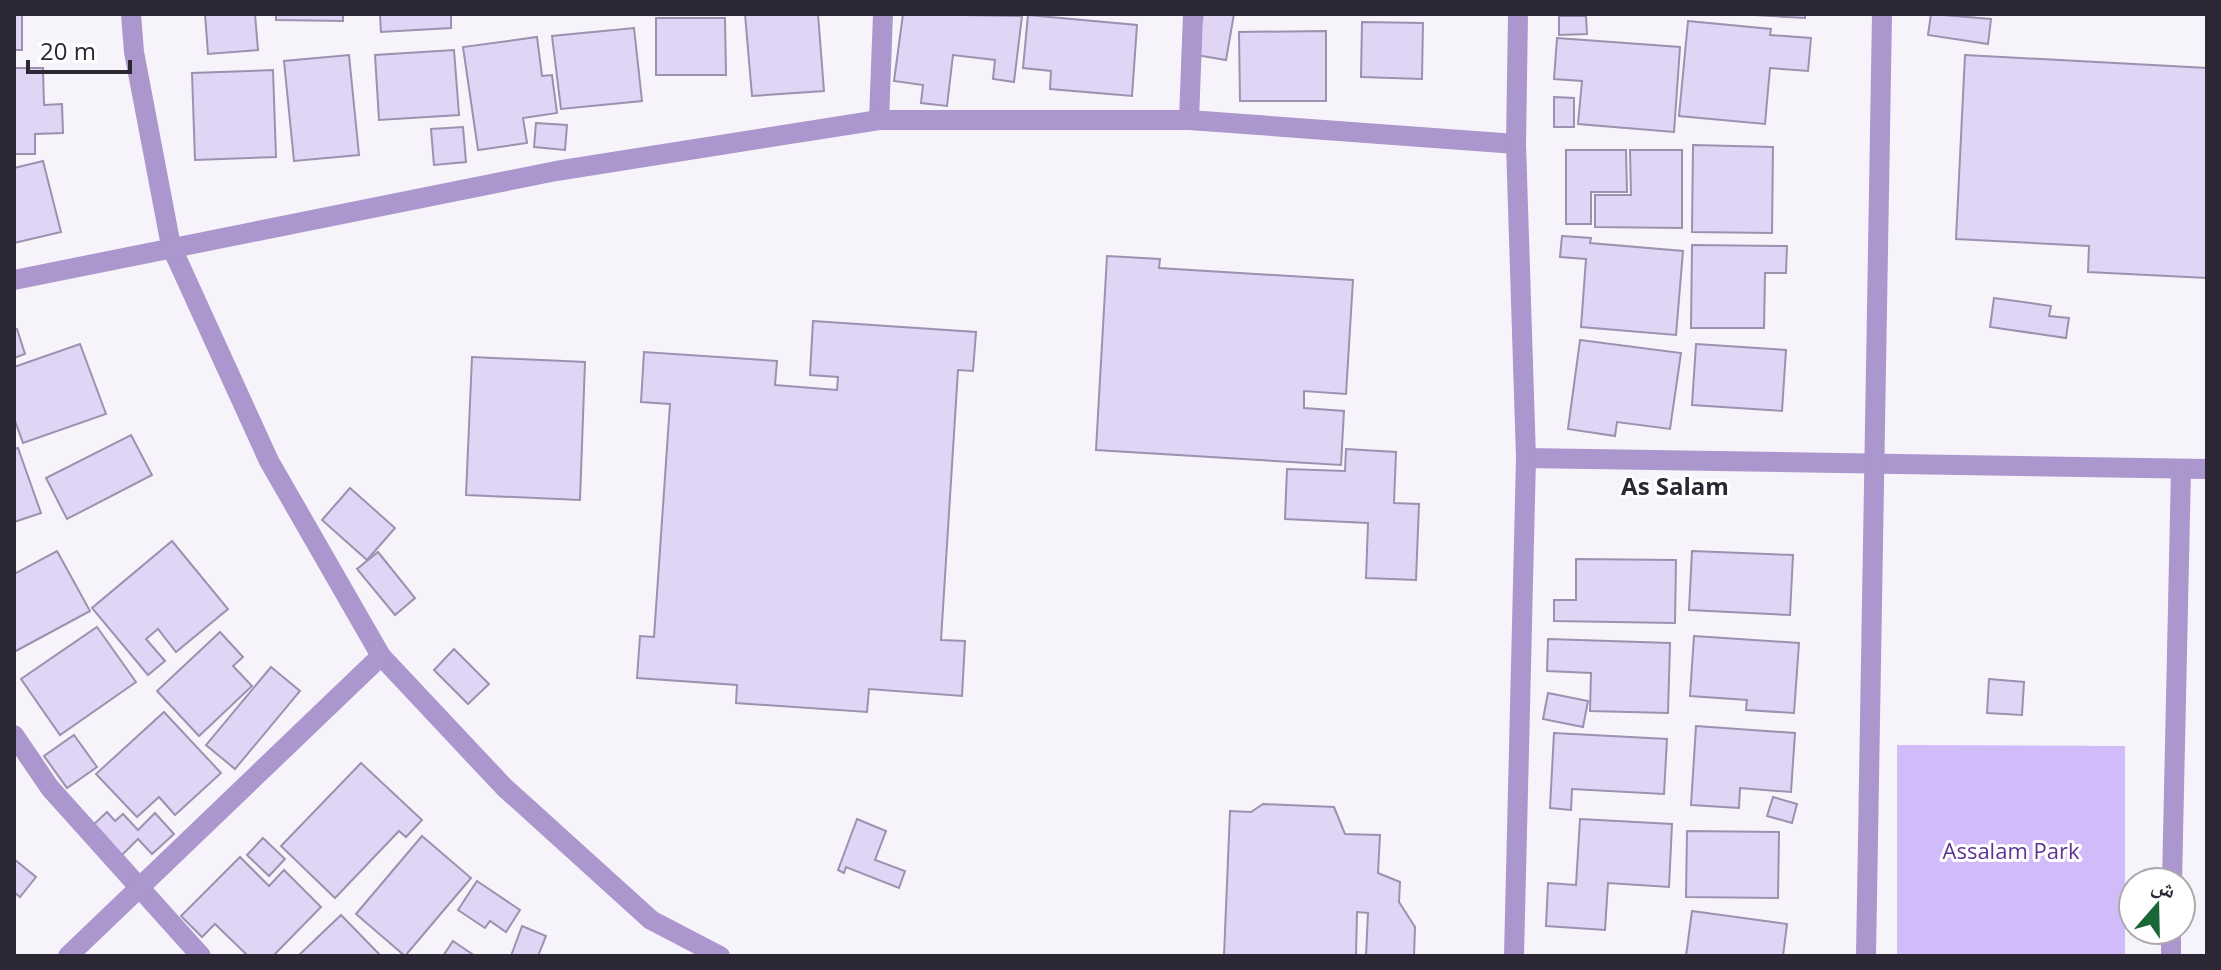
<svg xmlns="http://www.w3.org/2000/svg" width="2221" height="970" font-family="'Open Sans','Noto Naskh Arabic',sans-serif">
  <rect width="100%" height="100%" fill="#f6f4fa"/>
  <polygon fill="#d2bbf9" points="1897,745 2125,746 2125,956 1897,956"/>
  <g fill="#e1d5f6" stroke="#9c91af" stroke-width="2">
    <rect x="14" y="14" width="8" height="36"/>
    <polygon points="205,14 255,14 258,50 208,54"/>
    <polygon points="276,14 343,14 343,21 276,20"/>
    <polygon points="380,14 451,14 451,28 381,32"/>
    <polygon points="745,14 818,14 824,91 752,96"/>
    <polygon points="903,14 1022,16 1014,82 993,79 995,60 953,55 947,106 921,103 923,85 894,81"/>
    <polygon points="1203,14 1234,14 1226,60 1196,55"/>
    <polygon points="1738,14 1805,14 1805,18"/>
    <polygon points="1931,14 1991,19 1988,44 1928,35"/>
    <polygon points="1028,15 1137,25 1132,96 1050,89 1051,71 1023,68"/>
    <polygon points="1559,16 1586,16 1587,34 1559,35"/>
    <polygon points="656,18 725,18 726,75 656,75"/>
    <polygon points="1688,21 1771,29 1770,35 1811,38 1808,71 1770,68 1765,124 1679,116"/>
    <polygon points="1362,22 1423,23 1422,79 1361,77"/>
    <polygon points="634,28 642,101 561,109 552,36"/>
    <polygon points="1326,31 1326,101 1240,101 1239,32"/>
    <polygon points="537,37 542,76 552,75 557,113 523,118 527,143 478,150 463,47"/>
    <polygon points="1557,38 1680,47 1674,132 1578,124 1582,81 1554,79"/>
    <polygon points="454,50 459,115 379,120 375,55"/>
    <polygon points="349,55 359,155 294,161 284,61"/>
    <polygon points="1965,55 2207,68 2207,278 2088,272 2089,246 1956,239"/>
    <polygon points="14,68 43,68 44,105 62,104 63,133 35,134 35,154 14,154"/>
    <polygon points="273,70 276,157 195,160 192,73"/>
    <polygon points="1554,97 1574,98 1574,127 1554,127"/>
    <polygon points="536,123 567,125 565,150 534,147"/>
    <polygon points="463,127 466,162 434,165 431,129"/>
    <polygon points="1693,145 1773,147 1772,233 1692,232"/>
    <polygon points="1566,150 1626,150 1627,192 1591,192 1591,224 1566,224"/>
    <polygon points="1630,150 1682,150 1682,228 1595,227 1595,195 1631,195"/>
    <polygon points="43,161 61,232 14,243 14,168"/>
    <polygon points="1562,236 1591,238 1590,243 1683,251 1676,335 1581,327 1586,259 1560,257"/>
    <polygon points="1692,245 1787,246 1786,273 1765,273 1764,328 1691,328"/>
    <polygon points="1107,256 1160,259 1159,268 1353,280 1346,394 1304,391 1304,408 1344,411 1341,465 1096,450"/>
    <polygon points="1994,298 2051,306 2049,316 2069,318 2066,338 1990,327"/>
    <polygon points="813,321 976,332 973,371 958,370 941,640 965,641 962,696 869,689 867,712 736,703 737,685 637,678 640,636 654,637 670,404 641,402 644,352 777,361 775,385 837,390 838,377 810,375"/>
    <polygon points="17,329 25,354 14,358 14,330"/>
    <polygon points="1580,340 1681,353 1670,429 1617,422 1615,436 1568,429"/>
    <polygon points="80,344 106,414 23,443 14,418 14,367"/>
    <polygon points="1696,344 1786,350 1782,411 1692,405"/>
    <polygon points="472,357 585,362 580,500 466,495"/>
    <polygon points="131,435 152,475 67,519 46,478"/>
    <polygon points="18,448 41,513 14,522 14,449"/>
    <polygon points="1346,449 1396,452 1394,503 1419,504 1416,580 1366,578 1368,523 1285,519 1287,469 1345,471"/>
    <polygon points="350,488 395,528 367,560 322,520"/>
    <polygon points="172,541 228,609 176,652 158,629 146,639 165,661 148,675 92,608"/>
    <polygon points="57,551 90,611 14,652 14,574"/>
    <polygon points="1692,551 1793,555 1790,615 1689,610"/>
    <polygon points="378,552 415,598 395,615 357,569"/>
    <polygon points="1576,559 1676,560 1675,623 1554,621 1554,600 1576,600"/>
    <polygon points="97,627 136,682 60,735 21,679"/>
    <polygon points="220,632 243,657 233,666 252,686 199,736 157,691"/>
    <polygon points="1694,636 1799,643 1794,713 1746,710 1747,700 1690,696"/>
    <polygon points="1548,639 1670,643 1668,713 1590,711 1591,673 1547,671"/>
    <polygon points="454,649 489,684 468,704 434,670"/>
    <polygon points="271,667 300,691 235,769 206,745"/>
    <polygon points="1989,679 2024,682 2022,715 1987,713"/>
    <polygon points="1548,693 1588,701 1583,727 1543,719"/>
    <polygon points="164,712 221,773 175,815 159,797 137,817 96,774"/>
    <polygon points="1696,726 1795,733 1791,792 1740,788 1739,808 1691,805"/>
    <polygon points="1554,733 1667,739 1664,794 1572,789 1571,810 1550,808"/>
    <polygon points="74,735 97,767 67,788 44,756"/>
    <polygon points="361,763 422,820 406,837 399,831 335,898 281,846"/>
    <polygon points="1773,797 1797,804 1792,823 1767,816"/>
    <polygon points="1263,804 1334,807 1345,834 1380,835 1378,873 1400,882 1399,902 1415,927 1414,956 1366,956 1368,913 1357,912 1356,956 1224,956 1230,811 1251,812"/>
    <polygon points="107,812 115,821 123,814 138,830 155,813 174,834 152,854 138,839 121,856 92,826"/>
    <polygon points="857,819 886,831 875,860 905,871 899,888 846,867 844,873 838,870"/>
    <polygon points="1580,819 1672,824 1669,887 1608,883 1605,930 1546,926 1548,883 1576,885"/>
    <polygon points="1687,831 1779,832 1778,898 1686,897"/>
    <polygon points="422,836 471,878 405,956 356,914"/>
    <polygon points="263,838 285,859 269,876 247,855"/>
    <polygon points="240,857 269,886 284,870 321,907 273,956 248,956 215,924 202,937 181,916"/>
    <polygon points="14,859 36,877 20,897 14,892"/>
    <polygon points="477,881 520,910 506,932 490,921 485,928 458,910"/>
    <polygon points="1692,911 1787,924 1783,956 1686,956"/>
    <polygon points="341,915 381,956 298,956"/>
    <polygon points="522,926 546,936 538,956 511,956"/>
    <polygon points="453,941 475,956 443,956"/>
  </g>
  <g fill="none" stroke-linecap="round" stroke-linejoin="round">
    <g stroke="#ab96cd" stroke-width="20">
      <polyline points="131,14 134,52 171,246 269,461 381,656 504,787 651,920 720,956"/>
      <polyline points="879,120 883,14"/>
      <polyline points="1189,120 1193,14"/>
      <polyline points="14,280 556,171 879,120 1189,120 1516,144"/>
      <polyline points="1526,458 2207,469"/>
      <polyline points="14,735 50,788 201,956"/>
      <polyline points="2172,882 2181,469"/>
      <polyline points="68,956 381,656"/>
      <polyline points="1514,956 1526,458 1516,144 1518,14"/>
      <polyline points="1866,956 1882,14"/>
      <polyline points="2171,956 2171,930"/>
    </g>
  </g>
  <g text-anchor="middle" stroke-width="6" stroke-linejoin="round" paint-order="stroke">
    <g font-size="22" fill="#5f3393" stroke="#fff">
      <text x="2011" y="859">Assalam Park</text>
    </g>
    <g font-size="24" font-weight="bold" fill="#2c2734" stroke="#fff">
      <text x="1675" y="495">As Salam</text>
    </g>
  </g>
  <rect width="2221" height="970" fill="none" stroke="#2c2734" stroke-width="32"/>
  <g transform="translate(2157 906) rotate(20)"><circle r="38" fill="#ffffff" stroke="#aba9ae" stroke-width="2"/>
  <path d="M0-6L14 30L0 20L-14 30Z" fill="#196737"/>
  <text y="-12" font-size="22" font-weight="bold" text-anchor="middle" fill="#2c2734">ش</text>
  </g>
  <path d="M28 60v12h102v-12" fill="none" stroke="#2c2734" stroke-width="4"/>
  <text x="40" y="60" font-size="24" fill="#2c2734" stroke="#ffffff" stroke-width="6" paint-order="stroke">20 m</text>
</svg>
